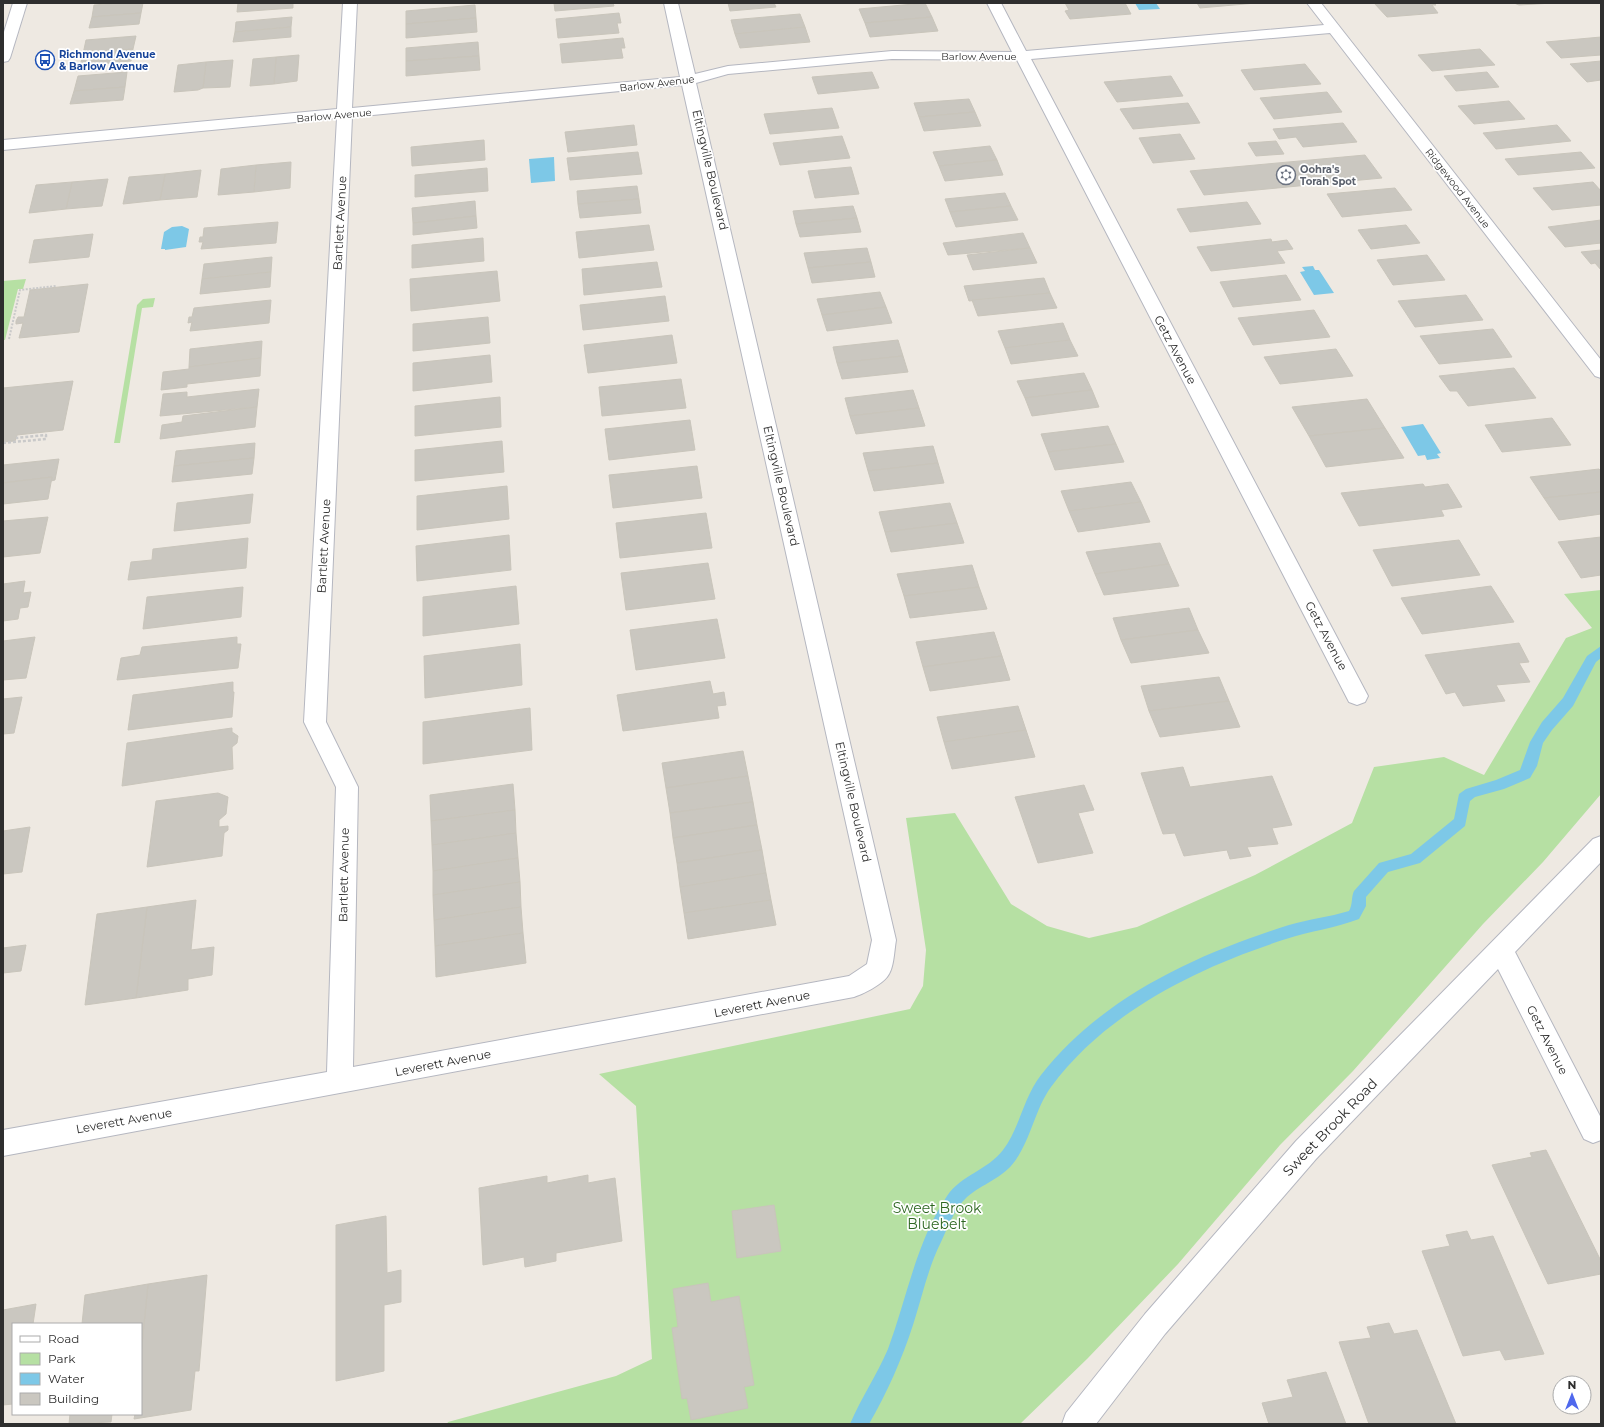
<svg xmlns="http://www.w3.org/2000/svg" width="1604" height="1427" font-family="Montserrat,sans-serif">
  <rect width="100%" height="100%" fill="#eee9e2"/>
  <g fill="#b6e0a3">
    <polygon points="26,279 23,289 18,289 5,340 3,340 3,281"/>
    <polygon points="155,298 153,307 142,308 120,443 114,443 137,305 143,299"/>
    <polygon points="1601,590 1601,794 1543,862 1483,924 1353,1071 1280,1145 1178,1264 1088,1358 1020,1424 447,1424 448,1422 616,1376 652,1359 636,1106 599,1074 910,1009 923,986 926,950 906,818 955,813 1011,904 1047,926 1089,938 1137,927 1255,875 1352,823 1374,767 1444,757 1484,775 1566,638 1592,628 1564,594"/>
  </g>
  <g fill="#7dc8e7">
    <polygon points="1135,3 1156,3 1160,9 1139,10"/>
    <polygon points="554,157 555,181 531,183 529,159"/>
    <polygon points="182,226 189,229 186,247 165,250 165,249 161,249 164,232 172,227"/>
    <polygon points="1313,266 1315,270 1319,270 1334,293 1314,295 1300,272 1305,271 1302,267"/>
    <polygon points="1423,424 1441,453 1437,454 1440,458 1427,460 1425,455 1418,456 1401,427"/>
  </g>
  <g fill="none" stroke-linecap="round" stroke-linejoin="round">
    <path fill="#7dc8e7" fill-rule="evenodd" d="M1601 646V658L1596 662 1573 706 1552 730 1543 743 1537 766 1530 778 1504 789 1475 797 1470 801 1465 826 1420 863 1388 872 1366 897V906L1359 919C1336 928 1310 931 1286 939 1199 967 1107 1011 1051 1087 1035 1109 1031 1139 1015 1161 1003 1178 982 1184 967 1197 954 1209 948 1227 941 1242 928 1268 922 1297 913 1325 902 1359 887 1393 869 1424H850C861 1398 877 1375 888 1349 907 1298 916 1242 947 1196 961 1175 988 1170 1003 1150 1020 1128 1023 1098 1041 1075 1102 997 1197 954 1289 925 1309 919 1329 917 1349 911 1353 904 1351 897 1354 891L1379 863 1411 854 1454 819 1459 794 1466 789 1496 780 1520 770 1530 742 1542 722 1563 698 1587 656Z"/>
  </g>
  <g fill="#cac7c0" stroke="#c9c5bb">
    <polygon points="118,3 143,3 141,13 92,17 94,5"/>
    <polygon points="238,3 293,3 293,8 237,12"/>
    <polygon points="554,3 613,3 614,6 555,11"/>
    <polygon points="728,3 774,3 776,7 730,11"/>
    <polygon points="925,3 932,17 865,23 859,9"/>
    <polygon points="1065,3 1125,3 1131,14 1070,19 1065,11 1069,10"/>
    <polygon points="1197,3 1256,3 1200,8"/>
    <polygon points="1374,3 1434,3 1436,5 1432,5 1438,13 1387,17"/>
    <polygon points="1514,3 1553,3 1519,5"/>
    <polygon points="475,5 476,18 406,24 406,11"/>
    <polygon points="141,13 139,24 89,28 92,17"/>
    <polygon points="619,13 621,23 617,23 619,33 558,38 556,19"/>
    <polygon points="800,14 805,27 735,34 731,20"/>
    <polygon points="292,17 291,27 235,32 236,22"/>
    <polygon points="932,17 938,31 870,37 865,23"/>
    <polygon points="476,18 477,32 406,38 406,24"/>
    <polygon points="291,27 291,37 233,42 235,32"/>
    <polygon points="805,27 810,42 740,48 735,34"/>
    <polygon points="136,36 133,49 83,54 86,40"/>
    <polygon points="1601,37 1601,55 1561,58 1546,42"/>
    <polygon points="623,38 625,48 621,48 623,58 562,63 560,44"/>
    <polygon points="478,42 479,56 406,61 406,48"/>
    <polygon points="133,49 131,61 80,66 83,54"/>
    <polygon points="1480,49 1495,65 1432,71 1418,55"/>
    <polygon points="299,55 297,81 274,84 276,57"/>
    <polygon points="479,56 480,70 406,76 406,61"/>
    <polygon points="276,57 274,84 250,86 253,59"/>
    <polygon points="233,60 230,87 203,88 206,62"/>
    <polygon points="1601,61 1601,80 1587,82 1570,64"/>
    <polygon points="206,62 203,88 198,90 174,92 178,65"/>
    <polygon points="1305,64 1321,84 1254,90 1241,70"/>
    <polygon points="127,72 125,87 74,91 78,76"/>
    <polygon points="872,72 879,88 818,94 812,77"/>
    <polygon points="1487,72 1499,87 1456,91 1444,76"/>
    <polygon points="1171,76 1183,96 1117,102 1104,82"/>
    <polygon points="125,87 123,100 70,104 74,91"/>
    <polygon points="1327,92 1342,112 1274,119 1260,98"/>
    <polygon points="969,99 975,112 919,117 914,103"/>
    <polygon points="1509,101 1525,119 1474,124 1458,106"/>
    <polygon points="1188,103 1200,123 1133,129 1120,109"/>
    <polygon points="832,108 839,128 770,134 764,114"/>
    <polygon points="975,112 981,126 924,131 919,117"/>
    <polygon points="1343,123 1357,142 1303,147 1296,137 1279,139 1273,129"/>
    <polygon points="634,125 637,145 568,152 565,132"/>
    <polygon points="1557,125 1571,141 1496,149 1483,133"/>
    <polygon points="1180,134 1195,159 1153,163 1139,138"/>
    <polygon points="842,136 850,158 780,165 773,143"/>
    <polygon points="484,140 485,160 412,166 411,147"/>
    <polygon points="1276,141 1284,154 1256,156 1248,143"/>
    <polygon points="990,146 997,160 939,166 933,152"/>
    <polygon points="638,152 642,174 570,180 567,158"/>
    <polygon points="1581,152 1595,168 1518,175 1505,159"/>
    <polygon points="1365,155 1382,178 1204,195 1190,171"/>
    <polygon points="997,160 1003,175 945,181 939,166"/>
    <polygon points="291,162 290,188 254,192 256,165"/>
    <polygon points="256,165 254,192 218,195 221,169"/>
    <polygon points="851,167 859,194 815,198 808,171"/>
    <polygon points="487,168 488,191 415,197 415,175"/>
    <polygon points="201,170 197,197 160,200 165,174"/>
    <polygon points="165,174 160,200 123,204 129,177"/>
    <polygon points="108,179 102,206 66,209 72,182"/>
    <polygon points="72,182 66,209 29,213 36,185"/>
    <polygon points="1593,182 1601,191 1601,205 1552,210 1533,188"/>
    <polygon points="637,186 639,199 578,204 577,191"/>
    <polygon points="1395,188 1412,210 1342,217 1327,194"/>
    <polygon points="1005,193 1011,206 950,212 945,199"/>
    <polygon points="639,199 641,213 580,218 578,204"/>
    <polygon points="475,201 476,216 413,223 412,208"/>
    <polygon points="1247,202 1261,224 1190,232 1177,209"/>
    <polygon points="853,206 857,218 796,224 793,211"/>
    <polygon points="1011,206 1018,220 956,227 950,212"/>
    <polygon points="476,216 477,228 413,235 413,223"/>
    <polygon points="857,218 861,232 800,237 796,224"/>
    <polygon points="1601,220 1601,243 1565,247 1548,227"/>
    <polygon points="278,222 276,243 201,249 203,242 199,242 200,237 203,237 204,228"/>
    <polygon points="649,225 654,250 579,258 576,232"/>
    <polygon points="1406,225 1420,243 1371,249 1358,230"/>
    <polygon points="1023,233 1030,248 948,255 943,243"/>
    <polygon points="93,234 89,257 29,263 34,240"/>
    <polygon points="483,238 484,261 412,268 412,245"/>
    <polygon points="1271,239 1272,242 1287,240 1293,249 1277,251 1285,263 1211,271 1197,247"/>
    <polygon points="867,248 871,262 808,268 804,253"/>
    <polygon points="1030,248 1037,263 973,270 967,255"/>
    <polygon points="1601,250 1601,270 1595,263 1591,264 1581,252"/>
    <polygon points="1427,255 1445,280 1393,285 1377,260"/>
    <polygon points="272,257 271,272 202,279 204,264"/>
    <polygon points="657,262 662,287 584,295 582,269"/>
    <polygon points="871,262 875,277 812,283 808,268"/>
    <polygon points="497,271 500,301 411,311 410,279"/>
    <polygon points="271,272 270,287 200,294 202,279"/>
    <polygon points="1286,275 1301,300 1233,307 1220,282"/>
    <polygon points="1044,278 1050,293 969,301 964,286"/>
    <polygon points="88,284 79,332 19,338 23,323 16,324 16,321 18,317 24,317 30,290"/>
    <polygon points="880,292 886,307 822,315 817,299"/>
    <polygon points="1050,293 1057,308 978,316 972,300"/>
    <polygon points="1466,295 1483,320 1415,327 1398,301"/>
    <polygon points="665,296 669,321 583,330 580,305"/>
    <polygon points="271,300 269,323 190,331 192,322 188,323 189,317 192,317 194,308"/>
    <polygon points="886,307 892,323 827,331 822,315"/>
    <polygon points="1314,310 1330,337 1253,345 1238,318"/>
    <polygon points="488,317 490,343 413,351 413,324"/>
    <polygon points="1063,323 1070,340 1005,348 998,331"/>
    <polygon points="1493,329 1512,357 1439,364 1420,336"/>
    <polygon points="672,335 677,363 588,373 584,345"/>
    <polygon points="898,340 903,356 837,363 833,347"/>
    <polygon points="1070,340 1078,356 1011,364 1005,348"/>
    <polygon points="262,341 261,358 189,367 190,349"/>
    <polygon points="1336,349 1353,376 1280,384 1264,357"/>
    <polygon points="490,355 492,382 413,391 413,363"/>
    <polygon points="903,356 908,372 842,379 837,363"/>
    <polygon points="261,358 260,376 187,384 187,387 161,390 163,372 189,369 189,367"/>
    <polygon points="1514,368 1536,398 1468,406 1457,391 1450,391 1439,376"/>
    <polygon points="1084,373 1092,390 1025,398 1017,381"/>
    <polygon points="681,379 686,408 602,416 599,387"/>
    <polygon points="73,381 63,430 17,435 15,441 3,442 3,388"/>
    <polygon points="259,389 257,407 160,416 163,394 187,392 187,397"/>
    <polygon points="913,390 919,408 850,416 845,398"/>
    <polygon points="1092,390 1099,407 1032,416 1025,398"/>
    <polygon points="500,397 501,427 415,436 415,406"/>
    <polygon points="1367,399 1385,428 1309,436 1292,407"/>
    <polygon points="257,407 255,427 160,439 162,425 182,422 183,416"/>
    <polygon points="919,408 925,426 856,434 850,416"/>
    <polygon points="1552,418 1571,445 1502,452 1485,425"/>
    <polygon points="690,420 695,450 609,460 605,429"/>
    <polygon points="1108,426 1116,444 1048,452 1041,434"/>
    <polygon points="1385,428 1404,458 1326,467 1309,436"/>
    <polygon points="502,441 504,472 415,481 415,450"/>
    <polygon points="255,443 254,458 174,466 176,451"/>
    <polygon points="1116,444 1124,462 1055,470 1048,452"/>
    <polygon points="933,446 938,463 868,471 863,453"/>
    <polygon points="254,458 252,474 172,482 174,466"/>
    <polygon points="59,459 55,480 51,481 52,477 3,483 3,465"/>
    <polygon points="938,463 944,483 874,491 868,471"/>
    <polygon points="697,466 702,498 613,508 609,475"/>
    <polygon points="1599,469 1601,471 1601,492 1544,498 1530,477"/>
    <polygon points="52,477 48,499 3,504 3,483"/>
    <polygon points="1131,482 1141,502 1069,511 1061,491"/>
    <polygon points="1423,484 1425,487 1448,484 1462,507 1441,510 1444,516 1359,526 1341,493"/>
    <polygon points="507,486 509,519 417,530 417,496"/>
    <polygon points="1601,492 1601,514 1559,520 1544,498"/>
    <polygon points="253,494 250,523 174,531 177,503"/>
    <polygon points="1141,502 1150,522 1078,532 1069,511"/>
    <polygon points="950,503 957,523 885,532 879,512"/>
    <polygon points="706,513 712,548 620,558 616,523"/>
    <polygon points="48,517 40,553 3,557 3,521"/>
    <polygon points="957,523 964,543 891,552 885,532"/>
    <polygon points="509,535 511,570 417,581 416,546"/>
    <polygon points="1601,537 1601,575 1581,578 1558,542"/>
    <polygon points="248,538 246,568 128,580 131,562 152,560 153,549"/>
    <polygon points="1459,540 1480,575 1392,586 1373,550"/>
    <polygon points="1160,543 1169,564 1095,574 1086,552"/>
    <polygon points="708,563 715,599 626,610 621,573"/>
    <polygon points="1169,564 1179,586 1104,595 1095,574"/>
    <polygon points="972,565 979,587 904,596 897,574"/>
    <polygon points="25,581 23,593 31,592 28,607 20,608 18,619 3,621 3,584"/>
    <polygon points="516,586 519,624 423,636 423,597"/>
    <polygon points="1491,586 1514,622 1422,634 1401,598"/>
    <polygon points="243,587 241,617 143,629 147,597"/>
    <polygon points="979,587 987,609 910,618 904,596"/>
    <polygon points="1189,608 1198,630 1121,640 1113,618"/>
    <polygon points="717,619 725,658 636,670 630,630"/>
    <polygon points="1198,630 1209,653 1131,663 1121,640"/>
    <polygon points="994,632 1002,656 923,667 916,642"/>
    <polygon points="35,637 26,678 3,680 3,641"/>
    <polygon points="237,637 237,644 241,644 238,668 117,680 121,658 140,655 142,647"/>
    <polygon points="1519,643 1529,662 1519,663 1530,682 1496,685 1505,701 1463,706 1455,692 1446,694 1425,655"/>
    <polygon points="520,644 522,685 425,698 424,656"/>
    <polygon points="1002,656 1010,680 930,691 923,667"/>
    <polygon points="1219,677 1229,701 1149,711 1141,686"/>
    <polygon points="710,681 713,694 724,692 726,705 717,706 719,718 623,731 617,695"/>
    <polygon points="233,682 233,692 234,692 232,717 128,730 133,695"/>
    <polygon points="22,697 14,733 3,734 3,699"/>
    <polygon points="1229,701 1240,727 1160,737 1149,711"/>
    <polygon points="1018,706 1026,730 944,742 937,717"/>
    <polygon points="530,708 532,750 423,764 423,722"/>
    <polygon points="232,728 232,732 238,736 237,743 232,747 233,769 122,786 127,743"/>
    <polygon points="1026,730 1035,757 952,769 944,742"/>
    <polygon points="743,751 748,776 666,788 662,763"/>
    <polygon points="1183,767 1190,787 1272,776 1292,825 1272,828 1278,844 1247,847 1251,856 1230,859 1227,850 1184,856 1175,833 1163,834 1141,773"/>
    <polygon points="748,776 753,802 670,813 666,788"/>
    <polygon points="513,784 515,810 431,821 430,795"/>
    <polygon points="1084,785 1094,810 1078,813 1093,853 1038,863 1015,797"/>
    <polygon points="218,793 228,797 226,814 219,820 219,827 228,826 228,830 224,833 222,856 147,867 156,801"/>
    <polygon points="753,802 757,825 673,838 670,813"/>
    <polygon points="515,810 516,833 432,845 431,821"/>
    <polygon points="757,825 762,850 677,863 673,838"/>
    <polygon points="30,827 22,872 3,874 3,831"/>
    <polygon points="516,833 518,858 433,871 432,845"/>
    <polygon points="762,850 766,873 680,887 677,863"/>
    <polygon points="518,858 520,882 433,895 433,871"/>
    <polygon points="766,873 771,900 684,913 680,887"/>
    <polygon points="520,882 521,907 434,920 433,895"/>
    <polygon points="196,900 191,950 214,947 212,975 188,979 188,990 136,998 147,907"/>
    <polygon points="771,900 776,925 688,939 684,913"/>
    <polygon points="147,907 136,998 85,1005 97,914"/>
    <polygon points="521,907 523,933 435,946 434,920"/>
    <polygon points="523,933 526,963 436,977 435,946"/>
    <polygon points="26,945 21,971 3,973 3,948"/>
    <polygon points="1546,1150 1601,1261 1601,1274 1548,1284 1492,1165 1532,1157 1530,1153"/>
    <polygon points="588,1175 588,1183 615,1178 622,1241 556,1253 556,1261 525,1267 524,1257 483,1265 479,1188 547,1176 547,1183"/>
    <polygon points="774,1205 781,1251 737,1258 732,1211"/>
    <polygon points="386,1216 387,1273 401,1270 401,1302 384,1305 384,1371 336,1381 336,1225"/>
    <polygon points="1467,1231 1471,1240 1493,1236 1544,1354 1505,1360 1500,1350 1463,1356 1422,1251 1450,1246 1446,1235"/>
    <polygon points="207,1275 199,1371 195,1371 191,1410 134,1419 135,1414 141,1414 141,1354 148,1284"/>
    <polygon points="708,1283 711,1302 739,1296 754,1385 744,1387 748,1408 691,1420 687,1398 682,1399 672,1328 678,1327 673,1289"/>
    <polygon points="148,1284 141,1354 141,1324 82,1324 85,1295"/>
    <polygon points="36,1304 33,1324 13,1324 13,1404 3,1405 3,1310"/>
    <polygon points="1389,1323 1394,1334 1417,1330 1456,1424 1369,1424 1339,1342 1371,1338 1367,1327"/>
    <polygon points="1326,1372 1346,1424 1269,1424 1262,1403 1293,1397 1287,1380"/>
    <polygon points="70,1414 112,1414 111,1422 69,1424"/>
  </g>
  <g fill="none" stroke-linecap="round" stroke-linejoin="round">
    <defs>
      <g id="street">
        <path d="M343 3H357L352 108 680 77 664 3H678L695 74 728 66 892 51 1012 52 987 3H1001L1026 51 1324 25 1307 3H1321L1601 360V378L1595 376 1330 33 1031 59 1368 696 1365 702 1357 705 1349 702 1017 60 892 59 728 74 696 83 896 940C894 951 894 969 887 977 881 985 863 994 854 997L3 1156V1130L327 1072 336 787 304 722 337 118 3 150V140L337 109ZM682 85 872 940 867 964 849 976 353 1067 358 787 326 722 352 117Z"/>
        <polygon points="1601,836 1601,862 1515,952 1601,1118 1601,1140 1593,1143 1584,1139 1498,969 1316,1159 1165,1334 1096,1424 1062,1424 1066,1413 1145,1314 1296,1141 1593,839"/>
      </g>
      <polygon id="secondary" points="13,3 27,3 10,58 8,61 3,62 3,35"/>
    </defs>
    <use href="#street" stroke="#b5b7c0" stroke-width="2"/>
    <use href="#secondary" stroke="#b5b7c0" stroke-width="2"/>
    <polyline stroke="#c9c9c9" stroke-width="2" stroke-dasharray="2 1.5" stroke-linecap="butt" points="9,339 20,290 56,286"/>
    <polyline stroke="#c9c9c9" stroke-width="2.5" stroke-dasharray="3 2" stroke-linecap="butt" points="3,443 46,439 46,435 16,438"/>
    <use href="#street" fill="#fff" fill-rule="evenodd"/>
    <use href="#secondary" fill="#fff" fill-rule="evenodd"/>
  </g>
  <defs>
    <symbol id="bus-ring" viewBox="-11 -11 22 22"><circle r="9.5" fill="#fff" stroke="#1a4fb4" stroke-width="1.5"/><path d="M-5-6H5V4H4V6H2V4H-2V6H-4V4H-5ZM-3.5-4V0h7V-4ZM-3.5 1.2v1.5H-2V1.2ZM2 1.2v1.5H3.5V1.2Z" fill="#1a4fb4"/></symbol>
    <symbol id="synagogue-ring" viewBox="-11 -11 22 22"><circle r="9.5" fill="#fff" stroke="#6b7280" stroke-width="1.5"/><path d="M0-6.5L5.6 3.2H-5.6ZM0 6.5L5.6-3.2H-5.6Z" fill="#6b7280"/></symbol>
  </defs>
  <g fill-rule="evenodd">
    <use href="#bus-ring" x="34" y="49" width="22" height="22"/>
    <use href="#synagogue-ring" x="1275" y="164" width="22" height="22"/>
  </g>
  <g text-anchor="middle" stroke-width="3.5" stroke-linejoin="round" paint-order="stroke">
    <g font-size="10" font-weight="bold" fill="#164399" stroke="#fff" text-anchor="start">
      <text x="59" y="58">Richmond Avenue<tspan x="59" dy="12">&amp; Barlow Avenue</tspan></text>
    </g>
    <g font-size="10" fill="#2e2e2e" stroke="#fff">
      <text x="979" y="60">Barlow Avenue</text>
      <text transform="translate(657 83) rotate(-7)" y="4">Barlow Avenue</text>
      <text transform="translate(334 115) rotate(-5)" y="4">Barlow Avenue</text>
      <text transform="translate(1458 188) rotate(52)" y="4">Ridgewood Avenue</text>
    </g>
    <g font-size="10" font-weight="bold" fill="#5b616d" stroke="#fff" text-anchor="start">
      <text x="1300" y="173">Oohra's<tspan x="1300" dy="12">Torah Spot</tspan></text>
    </g>
    <g font-size="12" fill="#2e2e2e" stroke="#fff">
      <text transform="translate(710 170) rotate(77)" y="4">Eltingville Boulevard</text>
      <text transform="translate(340 223) rotate(-87)" y="4">Bartlett Avenue</text>
      <text transform="translate(1175 350) rotate(62)" y="4">Getz Avenue</text>
      <text transform="translate(781 486) rotate(77)" y="4">Eltingville Boulevard</text>
      <text transform="translate(324 546) rotate(-87)" y="4">Bartlett Avenue</text>
      <text transform="translate(1326 636) rotate(62)" y="4">Getz Avenue</text>
      <text transform="translate(853 802) rotate(77)" y="4">Eltingville Boulevard</text>
      <text transform="translate(344 875) rotate(-89)" y="4">Bartlett Avenue</text>
      <text transform="translate(762 1004) rotate(-11)" y="4">Leverett Avenue</text>
      <text transform="translate(1547 1040) rotate(63)" y="4">Getz Avenue</text>
      <text transform="translate(443 1063) rotate(-11)" y="4">Leverett Avenue</text>
      <text transform="translate(124 1121) rotate(-10)" y="4">Leverett Avenue</text>
    </g>
    <g font-size="14" fill="#2e2e2e" stroke="#fff">
      <text transform="translate(1330 1127) rotate(-46)" y="5">Sweet Brook Road</text>
    </g>
    <g font-size="14" fill="#2d6721" stroke="#fff">
      <text x="937" y="1213">Sweet Brook<tspan x="937" dy="16">Bluebelt</tspan></text>
    </g>
  </g>
  <rect width="1604" height="1427" fill="none" stroke="#2e2e2e" stroke-width="8"/>
  <rect x="12" y="1323" width="130" height="92" fill="#ffffff" stroke="#ababab"/>
  <rect x="20" y="1336" width="20" height="6" fill="#ffffff" stroke="#ababab"/>
  <text x="48" y="1343" font-size="12" fill="#2e2e2e">Road</text>
  <rect x="20" y="1353" width="20" height="12" fill="#b6e0a3" stroke="#ababab"/>
  <text x="48" y="1363" font-size="12" fill="#2e2e2e">Park</text>
  <rect x="20" y="1373" width="20" height="12" fill="#7dc8e7" stroke="#ababab"/>
  <text x="48" y="1383" font-size="12" fill="#2e2e2e">Water</text>
  <rect x="20" y="1393" width="20" height="12" fill="#cac7c0" stroke="#ababab"/>
  <text x="48" y="1403" font-size="12" fill="#2e2e2e">Building</text>
  <g transform="translate(1572 1395)"><circle r="19" fill="#ffffff" stroke="#ababab"/>
  <path d="M0-3L7 15L0 10L-7 15Z" fill="#4f68ed"/>
  <text y="-6" font-size="11" font-weight="bold" text-anchor="middle" fill="#2e2e2e">N</text>
  </g>
</svg>
